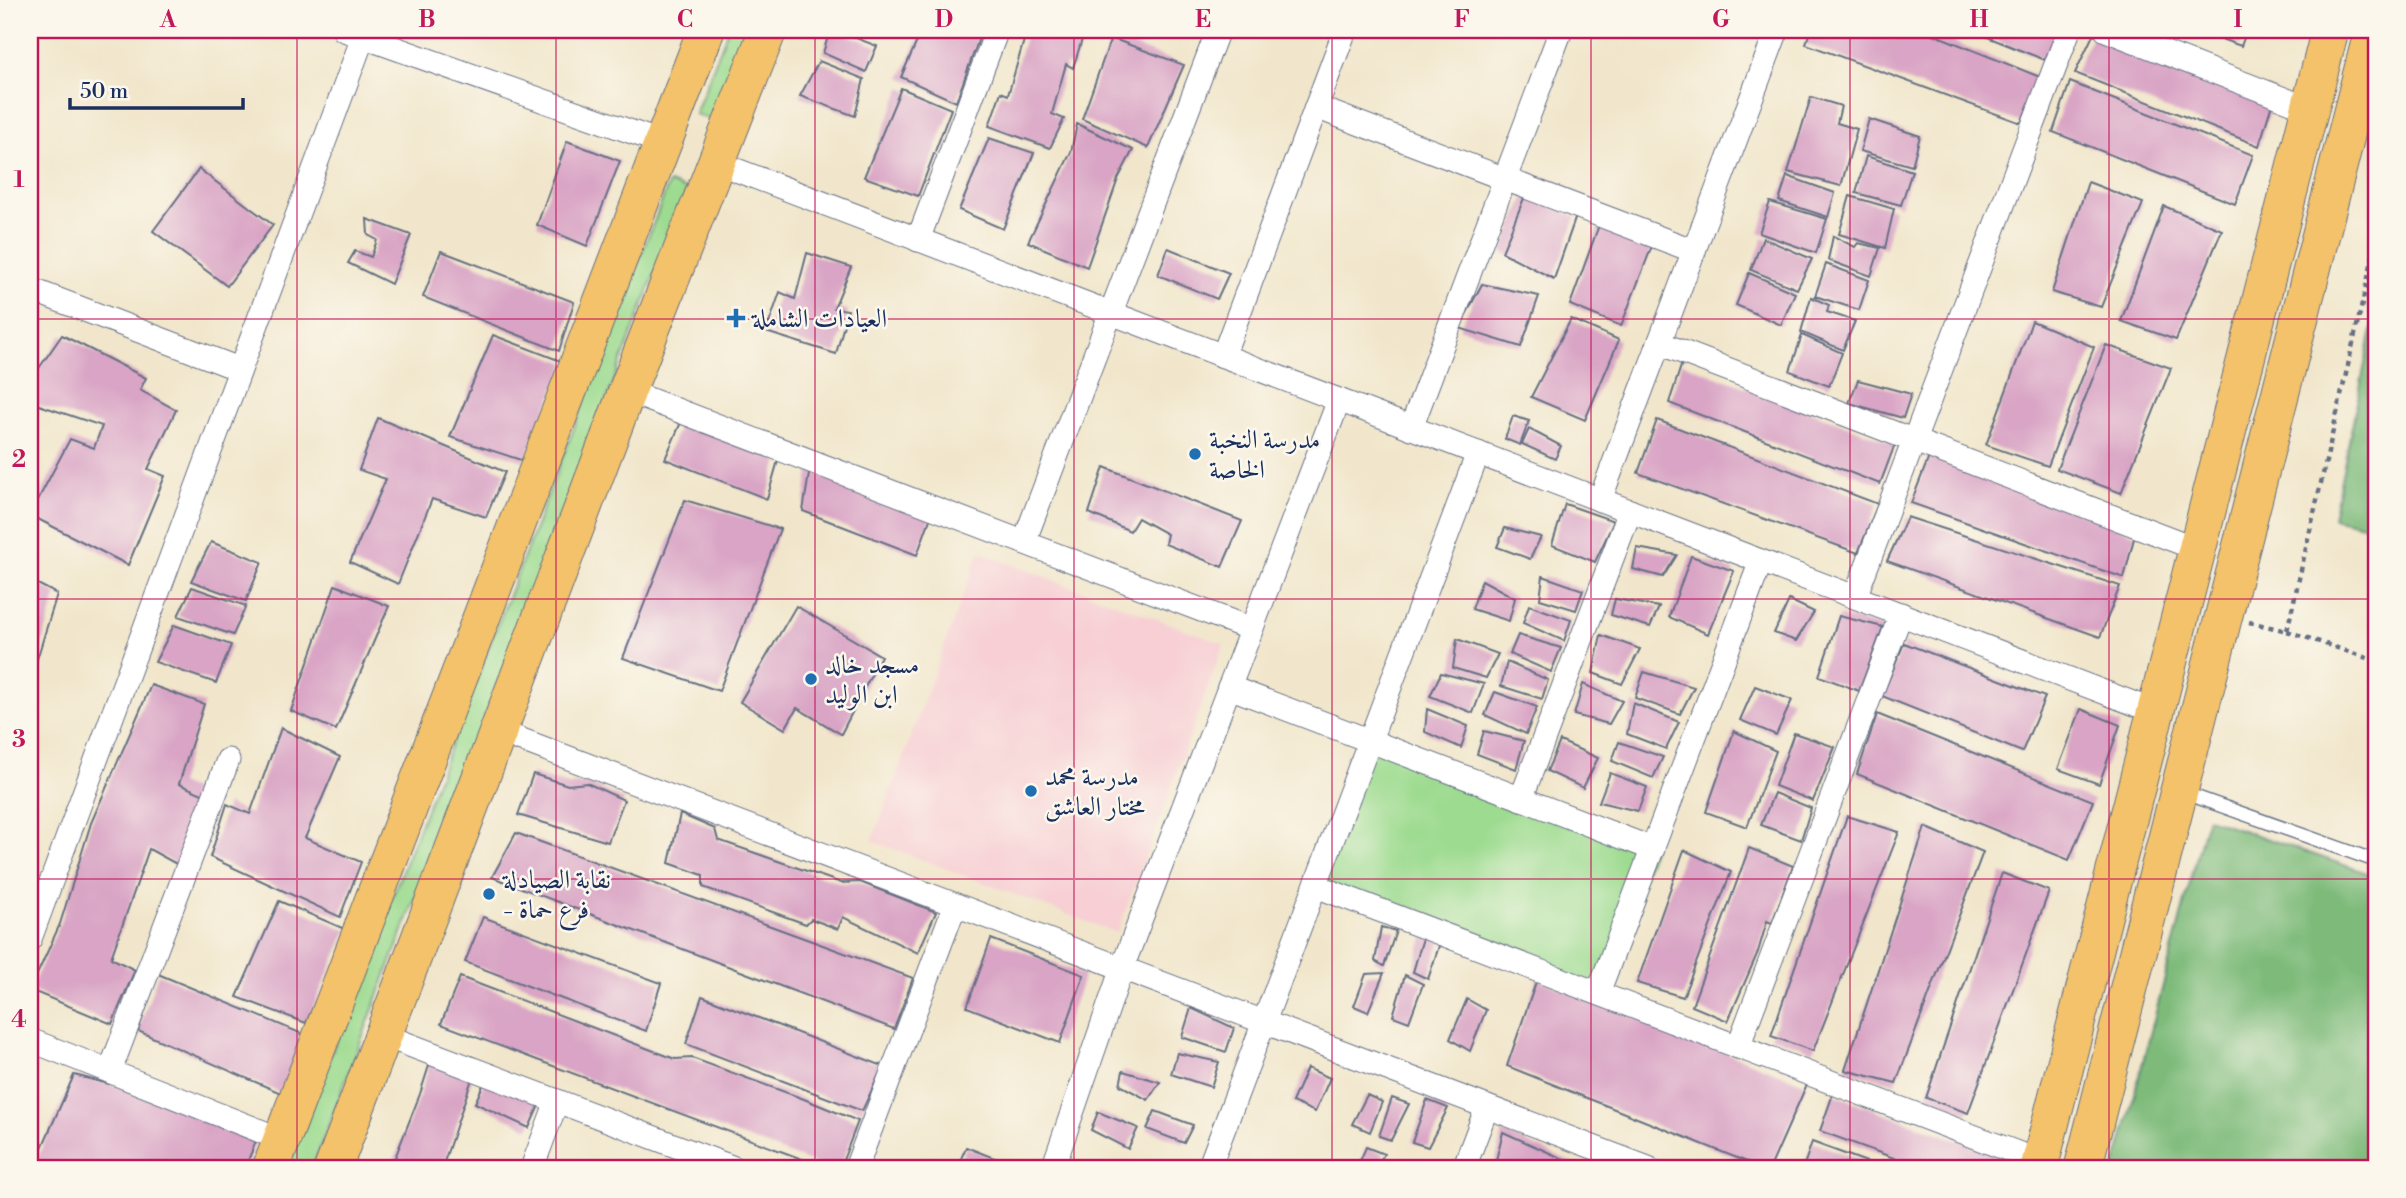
<svg xmlns="http://www.w3.org/2000/svg" width="2406" height="1198" font-family="'Libre Bodoni',Amiri,serif">
  <rect width="100%" height="100%" fill="#fbf7ec"/>
  <filter id="ink" filterUnits="userSpaceOnUse"><feTurbulence type="fractalNoise" baseFrequency=".0143" numOctaves="2"/><feDisplacementMap in="SourceGraphic" scale="14" xChannelSelector="R" yChannelSelector="G"/><feConvolveMatrix kernelMatrix="1 2 1 2 8 2 1 2 1" color-interpolation-filters="sRGB"/></filter>
  <filter id="wash" filterUnits="userSpaceOnUse"><feTurbulence type="fractalNoise" baseFrequency=".00686" numOctaves="4" result="noise"/><feDisplacementMap in="SourceGraphic" scale="28" xChannelSelector="R" yChannelSelector="G"/><feGaussianBlur stdDeviation="1.57" result="paint"/><feColorMatrix in="noise" values="0 0 0 0 0 0 0 0 0 0 0 0 0 0 0 0 0 1.4 0 .05"/><feComposite in="paint" operator="in"/></filter>
  <g filter="url(#wash)">
    <rect width="100%" height="100%" fill="#f1e6cb"/>
    <polygon fill="#f7cfd4" points="979,552 1224,644 1117,933 872,841"/>
    <g fill="#9ddb90" stroke="#5c8577" stroke-width="2">
      <polygon points="728,30 748,30 713,121 695,114"/>
      <polygon points="669,183 687,190 312,1168 287,1168"/>
      <polygon points="1370,741 1653,849 1598,993 1316,886"/>
    </g>
    <g fill="#7ebb7a" stroke="#4c756c" stroke-width="2">
      <polygon points="2376,311 2376,528 2333,518"/>
      <polygon points="2207,818 2376,876 2376,1168 2115,1168"/>
    </g>
    <g id="blocks">
      <g fill="#d9a4c5">
        <polygon points="830,30 835,30 877,46 866,72 823,53"/>
        <polygon points="922,30 982,30 956,102 901,77"/>
        <polygon points="1027,30 1085,30 1073,68 1066,64 1052,114 1064,119 1050,148 989,126 1001,92 1008,95"/>
        <polygon points="1810,30 1923,30 2040,77 2021,123 1806,44"/>
        <polygon points="1970,30 2057,30 2045,60"/>
        <polygon points="2195,30 2247,30 2241,46"/>
        <polygon points="2093,35 2272,104 2259,146 2075,73"/>
        <polygon points="1111,38 1184,65 1148,148 1082,119"/>
        <polygon points="819,61 864,79 855,116 800,96"/>
        <polygon points="2070,82 2253,155 2235,204 2053,132"/>
        <polygon points="901,88 951,109 918,196 864,177"/>
        <polygon points="1811,97 1841,106 1837,123 1857,129 1841,186 1788,172"/>
        <polygon points="1869,119 1920,136 1912,166 1860,151"/>
        <polygon points="1077,124 1133,150 1118,179 1087,267 1028,242 1071,152"/>
        <polygon points="989,138 1034,153 1003,229 959,210"/>
        <polygon points="567,141 620,161 587,246 537,225"/>
        <polygon points="1866,156 1912,171 1901,205 1856,193"/>
        <polygon points="199,169 273,225 227,286 153,231"/>
        <polygon points="1787,176 1835,193 1828,217 1779,201"/>
        <polygon points="2088,182 2143,203 2101,307 2052,292"/>
        <polygon points="1850,196 1894,209 1885,248 1839,234"/>
        <polygon points="1524,198 1576,216 1554,279 1502,252"/>
        <polygon points="1770,202 1827,219 1816,253 1759,233"/>
        <polygon points="2164,206 2222,230 2176,340 2121,321"/>
        <polygon points="367,219 411,235 391,284 348,263 355,251 371,257 377,240 368,235"/>
        <polygon points="1599,225 1652,246 1621,326 1570,305"/>
        <polygon points="1833,236 1855,247 1858,243 1880,248 1871,276 1828,260"/>
        <polygon points="1763,238 1812,259 1797,289 1751,270"/>
        <polygon points="1168,248 1229,273 1217,299 1158,275"/>
        <polygon points="441,251 574,302 559,351 423,297"/>
        <polygon points="807,253 851,267 834,308 848,310 836,354 766,332 780,292 795,299"/>
        <polygon points="1826,264 1869,280 1859,310 1815,296"/>
        <polygon points="1749,273 1795,293 1781,325 1736,305"/>
        <polygon points="1482,284 1539,296 1521,347 1459,328"/>
        <polygon points="1811,297 1829,305 1827,312 1855,321 1843,350 1801,332"/>
        <polygon points="1571,319 1619,340 1585,420 1531,397"/>
        <polygon points="2032,321 2094,347 2048,466 1986,445"/>
        <polygon points="62,335 146,378 140,390 176,410 148,469 165,476 128,565 30,515 70,439 94,448 102,426 30,402 30,381"/>
        <polygon points="493,335 566,363 524,461 450,437"/>
        <polygon points="1802,335 1842,353 1829,386 1790,371"/>
        <polygon points="2106,345 2171,368 2121,493 2057,469"/>
        <polygon points="1682,363 1895,444 1880,484 1669,403"/>
        <polygon points="1858,380 1911,394 1903,418 1849,403"/>
        <polygon points="685,413 781,450 767,499 665,459"/>
        <polygon points="1513,416 1529,421 1520,445 1505,439"/>
        <polygon points="378,418 505,472 486,517 432,499 398,584 350,562 386,479 359,470"/>
        <polygon points="1657,420 1878,504 1858,553 1638,473"/>
        <polygon points="1529,429 1561,446 1555,459 1522,444"/>
        <polygon points="1929,457 2135,534 2124,578 1911,503"/>
        <polygon points="811,461 934,508 917,555 803,511"/>
        <polygon points="1104,467 1242,521 1222,567 1165,544 1167,534 1138,518 1130,531 1089,513"/>
        <polygon points="685,500 780,529 719,691 623,658"/>
        <polygon points="1565,504 1614,521 1595,562 1552,545"/>
        <polygon points="1907,517 2120,586 2100,637 1887,561"/>
        <polygon points="1505,528 1541,537 1530,559 1497,547"/>
        <polygon points="211,542 262,562 246,601 191,581"/>
        <polygon points="1637,548 1677,555 1663,577 1633,569"/>
        <polygon points="1691,556 1734,571 1708,634 1669,617"/>
        <polygon points="1543,576 1583,590 1576,610 1540,599"/>
        <polygon points="30,580 57,594 30,682"/>
        <polygon points="1482,580 1515,598 1509,621 1472,609"/>
        <polygon points="335,585 389,606 336,730 291,711"/>
        <polygon points="192,587 246,606 233,635 178,616"/>
        <polygon points="1615,599 1659,607 1650,627 1611,615"/>
        <polygon points="1789,600 1814,612 1796,641 1774,633"/>
        <polygon points="1529,605 1571,620 1564,641 1523,623"/>
        <polygon points="796,606 881,656 841,734 797,708 785,729 740,702"/>
        <polygon points="1839,616 1883,627 1859,691 1819,676"/>
        <polygon points="174,625 231,645 216,683 155,662"/>
        <polygon points="1518,635 1561,648 1551,672 1510,654"/>
        <polygon points="1601,635 1640,649 1622,684 1593,673"/>
        <polygon points="1457,639 1498,654 1486,678 1453,668"/>
        <polygon points="1904,643 2045,697 2022,752 1882,696"/>
        <polygon points="1507,662 1548,680 1542,699 1501,686"/>
        <polygon points="1644,672 1694,687 1680,714 1635,698"/>
        <polygon points="1441,673 1484,684 1473,713 1430,696"/>
        <polygon points="1583,684 1622,701 1609,724 1574,715"/>
        <polygon points="151,685 204,704 179,784 207,796 180,866 149,849 111,958 135,970 112,1024 30,990 60,924 91,823"/>
        <polygon points="1755,686 1792,700 1776,735 1740,720"/>
        <polygon points="1495,692 1537,707 1526,734 1485,715"/>
        <polygon points="1633,703 1679,722 1666,749 1627,734"/>
        <polygon points="1427,709 1468,726 1461,748 1425,732"/>
        <polygon points="2081,709 2120,725 2099,784 2058,769"/>
        <polygon points="1877,714 2093,801 2069,860 1857,774"/>
        <polygon points="281,728 340,757 305,838 361,862 340,917 210,857 227,804 250,814"/>
        <polygon points="1484,731 1524,741 1516,769 1477,754"/>
        <polygon points="1734,731 1776,751 1747,827 1706,812"/>
        <polygon points="1794,733 1835,747 1813,801 1775,786"/>
        <polygon points="1560,741 1598,758 1583,788 1547,771"/>
        <polygon points="1619,742 1663,757 1653,778 1612,761"/>
        <polygon points="1610,773 1647,787 1638,811 1599,802"/>
        <polygon points="533,774 568,785 587,783 624,800 608,842 518,815"/>
        <polygon points="1774,793 1811,808 1801,840 1761,825"/>
        <polygon points="680,814 715,829 718,840 841,883 860,882 936,912 918,953 843,917 838,929 811,919 806,924 703,887 703,875 669,863"/>
        <polygon points="1847,816 1899,832 1813,1051 1771,1036"/>
        <polygon points="1925,827 1983,852 1896,1083 1845,1070"/>
        <polygon points="516,833 913,978 894,1029 492,877"/>
        <polygon points="1749,848 1793,866 1772,923 1767,921 1758,952 1728,1021 1692,1006"/>
        <polygon points="1684,850 1731,872 1683,997 1637,983"/>
        <polygon points="2002,873 2049,891 1968,1113 1926,1098"/>
        <polygon points="279,901 347,930 306,1023 237,997"/>
        <polygon points="483,917 661,983 646,1031 465,962"/>
        <polygon points="1381,927 1396,931 1384,966 1375,961"/>
        <polygon points="1423,938 1441,940 1428,979 1413,972"/>
        <polygon points="991,939 1084,975 1060,1043 967,1007"/>
        <polygon points="1384,973 1368,1012 1354,1006 1366,974"/>
        <polygon points="158,974 305,1035 283,1094 138,1031"/>
        <polygon points="1405,975 1423,984 1409,1022 1393,1016"/>
        <polygon points="460,977 675,1059 692,1058 804,1099 858,1121 840,1168 826,1168 441,1024"/>
        <polygon points="1537,979 1807,1084 1770,1168 1762,1168 1507,1066"/>
        <polygon points="702,996 883,1066 862,1111 686,1044"/>
        <polygon points="1467,999 1486,1010 1470,1051 1450,1039"/>
        <polygon points="1191,1008 1234,1028 1226,1052 1182,1037"/>
        <polygon points="433,1053 475,1070 442,1168 391,1168 420,1094"/>
        <polygon points="1177,1053 1219,1062 1211,1087 1171,1074"/>
        <polygon points="1307,1068 1330,1078 1315,1112 1292,1102"/>
        <polygon points="1123,1071 1160,1082 1148,1100 1120,1085"/>
        <polygon points="488,1074 543,1096 529,1128 475,1103"/>
        <polygon points="74,1075 144,1093 258,1136 245,1168 33,1168"/>
        <polygon points="1833,1094 2016,1162 2014,1168 1921,1168 1820,1131"/>
        <polygon points="1367,1095 1382,1102 1370,1132 1352,1124"/>
        <polygon points="1392,1098 1409,1104 1391,1140 1379,1136"/>
        <polygon points="1427,1100 1448,1108 1428,1147 1412,1142"/>
        <polygon points="1155,1111 1193,1125 1184,1143 1147,1129"/>
        <polygon points="1098,1112 1138,1128 1128,1149 1091,1130"/>
        <polygon points="1503,1132 1570,1162 1587,1168 1494,1168"/>
        <polygon points="1812,1142 1883,1168 1803,1168"/>
        <polygon points="966,1147 1012,1165 1011,1168 957,1168"/>
        <polygon points="1366,1147 1384,1154 1376,1168 1357,1168"/>
      </g>
    </g>
  </g>
  <g filter="url(#ink)">
    <use href="#blocks" fill-opacity="0" stroke="#666f84" stroke-width="2"/>
    <g fill="none" stroke-linecap="round" stroke-linejoin="round">
      <defs>
        <polyline id="service" points="2182,792 2376,861"/>
        <g id="minor">
          <polyline points="344,30 663,143"/>
          <polyline points="2106,30 2310,109"/>
          <polyline points="1316,107 1694,251"/>
          <polyline points="718,163 2156,712"/>
          <polyline points="918,240 997,30"/>
          <polyline points="30,289 239,369"/>
          <polyline points="1659,343 2197,549"/>
          <polyline points="1223,356 1345,30"/>
          <polyline points="627,391 1251,629"/>
          <polyline points="1411,428 1561,30"/>
          <polyline points="1600,500 1777,30"/>
          <polyline points="1024,542 1218,30"/>
          <polyline points="1855,597 2069,30"/>
          <polyline points="1229,687 1653,849"/>
          <polyline points="498,731 1648,1168"/>
          <polyline points="1521,799 1630,511"/>
          <polyline points="1316,886 2041,1162"/>
          <polyline points="30,939 363,37"/>
          <polyline points="1598,993 1761,561"/>
          <polyline points="383,1035 734,1168"/>
          <polyline points="30,1040 283,1140"/>
          <polyline points="1738,1047 1901,614"/>
          <polyline points="110,1071 228,760"/>
          <polyline points="532,1168 557,1101"/>
          <polyline points="856,1168 955,905"/>
          <polyline points="1053,1168 1122,968 1339,400"/>
          <polyline points="1209,1168 1478,453"/>
          <polyline points="1464,1168 1487,1107"/>
        </g>
        <g id="primary">
          <polyline points="271,1168 706,30"/>
          <polyline points="333,1168 627,391 768,30"/>
          <polyline points="2039,1168 2330,30"/>
          <polyline points="2083,1168 2373,30"/>
        </g>
      </defs>
      <use href="#service" stroke="#666f84" stroke-width="15"/>
      <use href="#minor" stroke="#666f84" stroke-width="25"/>
      <use href="#primary" stroke="#666f84" stroke-width="39"/>
      <g stroke="#666f84" stroke-width="4.5" stroke-dasharray="5 5" stroke-linecap="butt">
        <polyline points="2249,622 2287,631 2376,243"/>
        <polyline points="2287,631 2376,661"/>
      </g>
      <use href="#service" stroke="#fff" stroke-width="12"/>
      <use href="#minor" stroke="#fff" stroke-width="23"/>
      <use href="#primary" stroke="#f3c26a" stroke-width="37"/>
    </g>
  </g>
  <path fill="none" stroke="#c2185b" stroke-width="2" stroke-opacity="0.55" d="M297 30V1168M556 30V1168M815 30V1168M1074 30V1168M1332 30V1168M1591 30V1168M1850 30V1168M2109 30V1168M30 319H2376M30 599H2376M30 879H2376"/>
  <g fill="#1f6fb2" stroke="#fbf7ec" stroke-width="2.5">
    <path d="M732.5 307.5h7v7h7v7h-7v7h-7v-7h-7v-7h7z"/>
    <circle cx="1195" cy="454" r="7"/>
    <circle cx="811" cy="679" r="7"/>
    <circle cx="1031" cy="791" r="7"/>
    <circle cx="489" cy="894" r="7"/>
  </g>
  <g text-anchor="middle" stroke-width="5" stroke-linejoin="round" paint-order="stroke">
    <g font-size="26" fill="#1b2f5e" stroke="#fbf7ec" text-anchor="start">
      <text x="752" y="327">العيادات الشاملة</text>
      <text x="1209" y="448">مدرسة النخبة<tspan x="1209" dy="30">الخاصة</tspan></text>
      <text x="825" y="673">مسجد خالد<tspan x="825" dy="30">ابن الوليد</tspan></text>
      <text x="1045" y="785">مدرسة محمد<tspan x="1045" dy="30">مختار العاشق</tspan></text>
      <text x="503" y="888">نقابة الصيادلة<tspan x="503" dy="30">- فرع حماة</tspan></text>
    </g>
  </g>
  <rect width="2406" height="1198" fill="none" stroke="#fbf7ec" stroke-width="77"/>
  <path d="M70 98v10h173v-10" fill="none" stroke="#1b2f5e" stroke-width="3.5"/>
  <text x="80" y="98" font-size="21" fill="#1b2f5e" stroke="#fbf7ec" stroke-width="5" paint-order="stroke">50 m</text>
  <rect x="38" y="38" width="2330" height="1122" fill="none" stroke="#c2185b" stroke-width="2.5"/>
  <g font-size="23" text-anchor="middle" font-weight="bold" fill="#c2185b">
    <text x="168" y="27">A</text>
    <text x="427" y="27">B</text>
    <text x="685" y="27">C</text>
    <text x="944" y="27">D</text>
    <text x="1203" y="27">E</text>
    <text x="1462" y="27">F</text>
    <text x="1721" y="27">G</text>
    <text x="1979" y="27">H</text>
    <text x="2238" y="27">I</text>
    <text x="19" y="187">1</text>
    <text x="19" y="467">2</text>
    <text x="19" y="747">3</text>
    <text x="19" y="1027">4</text>
  </g>
</svg>
